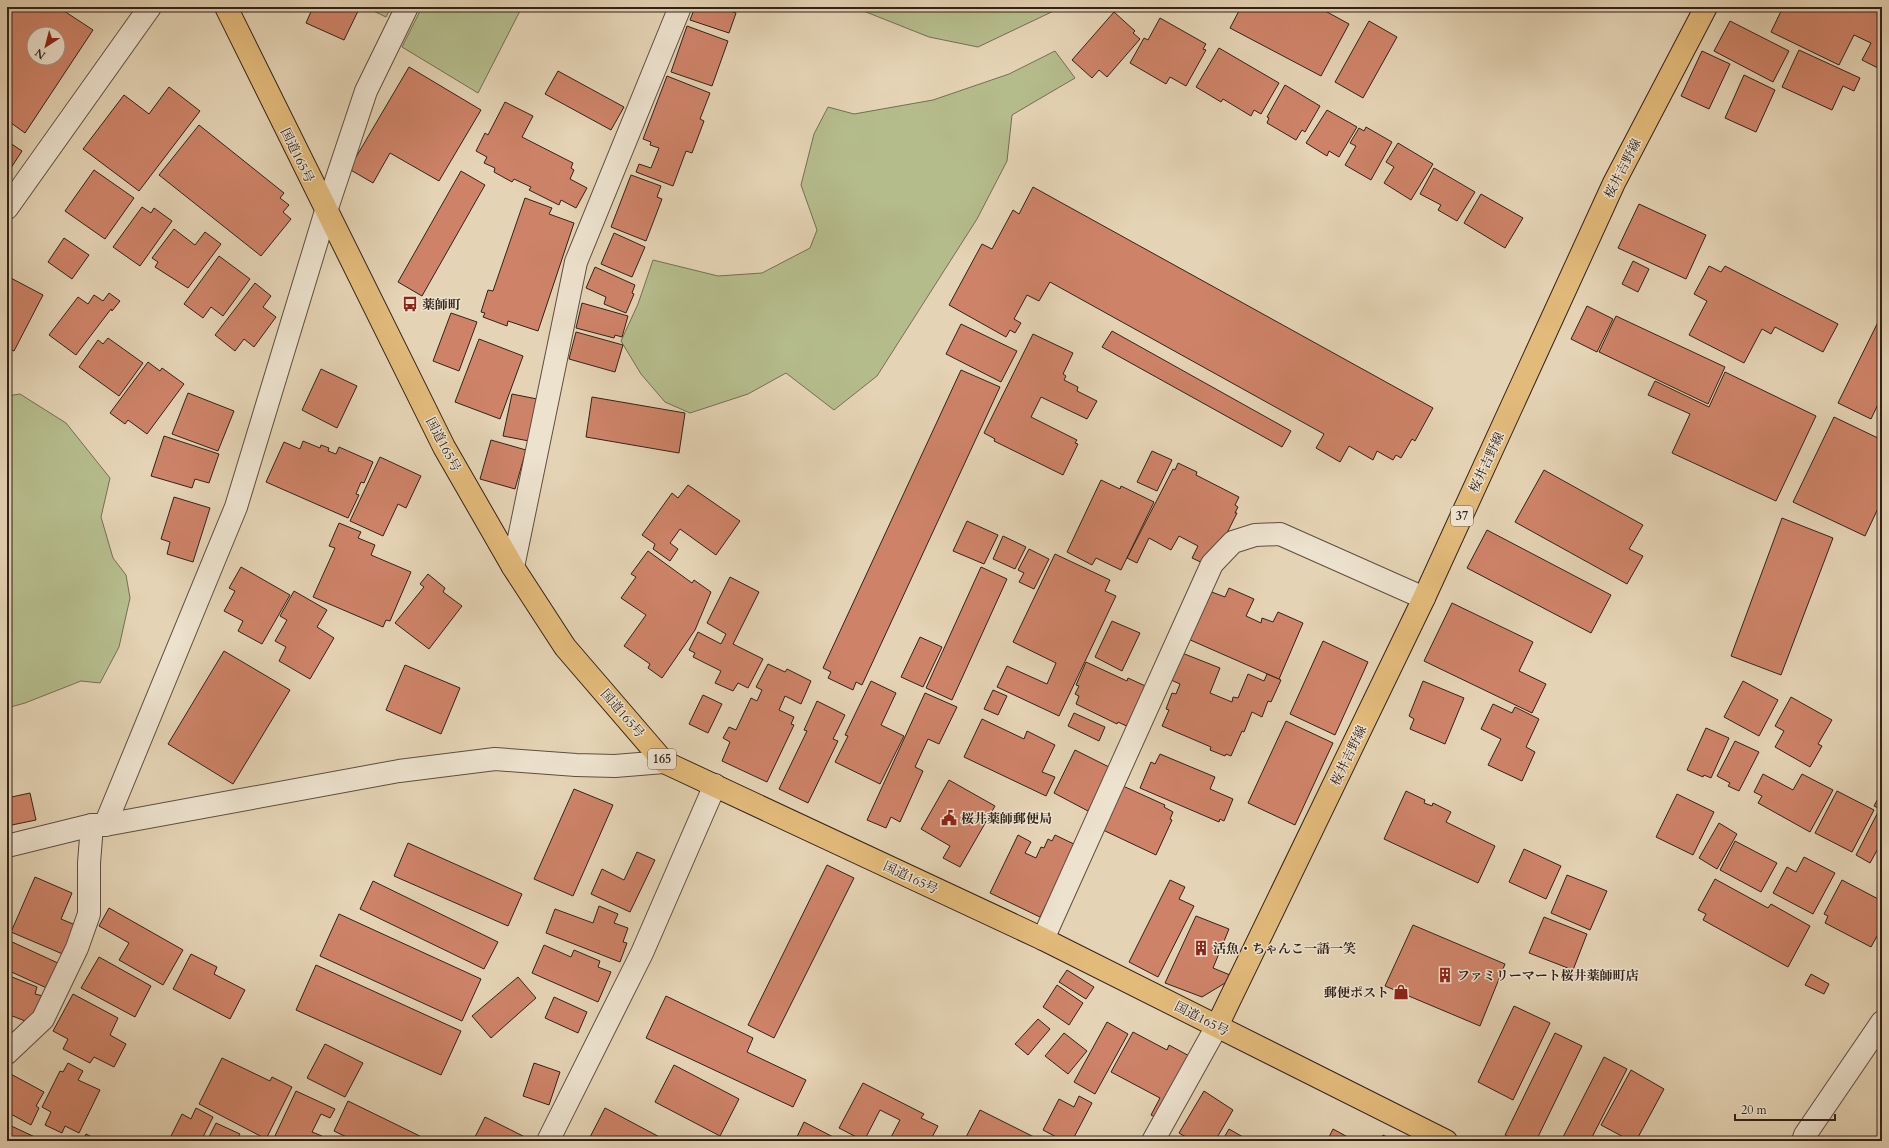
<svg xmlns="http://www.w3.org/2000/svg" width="1889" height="1148" font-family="Cardo,'Noto Serif JP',serif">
  <rect width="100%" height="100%" fill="#e4d3b4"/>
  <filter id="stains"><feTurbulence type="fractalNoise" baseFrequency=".005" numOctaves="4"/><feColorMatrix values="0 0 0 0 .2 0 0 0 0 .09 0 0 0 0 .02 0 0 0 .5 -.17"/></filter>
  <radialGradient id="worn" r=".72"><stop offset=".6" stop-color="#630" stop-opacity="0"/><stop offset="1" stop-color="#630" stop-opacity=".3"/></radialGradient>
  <g fill="#b5bc8c" stroke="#746f53">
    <polygon points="365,7 391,7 386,17"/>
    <polygon points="422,7 522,7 478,93 402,47"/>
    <polygon points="857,7 1062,7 978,47 929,37 861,10"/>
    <polygon points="1055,51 1075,78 1012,115 1007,161 977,219 877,376 834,410 786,373 748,394 690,413 665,402 641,374 621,341 638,304 653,260 718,276 762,273 810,248 817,230 801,185 814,134 828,107 854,114 933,100 1009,74"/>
    <polygon points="20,394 66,423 110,478 101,517 113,558 126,575 130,598 119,647 100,683 81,681 25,703 7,708 7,396"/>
  </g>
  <g fill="#ce8368" stroke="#32221a" fill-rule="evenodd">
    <path d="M7 7H58L93 30 25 133 7 120ZM34 34H58V58H34Z"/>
    <polygon points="313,7 360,7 344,40 306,23"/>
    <polygon points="695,7 719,7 736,13 729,33 690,20"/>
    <polygon points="1241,7 1318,7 1349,24 1321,76 1230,28"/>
    <polygon points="1783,7 1869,7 1872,9 1873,7 1882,7 1882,70 1862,60 1871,43 1854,35 1839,65 1771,32"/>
    <polygon points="1114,12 1135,31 1133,33 1140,39 1107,77 1099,70 1092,78 1072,60"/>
    <polygon points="1160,18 1206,44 1203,49 1206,50 1186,86 1170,77 1166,84 1130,63 1144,38 1148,40"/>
    <polygon points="1369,21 1397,37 1363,98 1335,82"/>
    <polygon points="1730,21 1789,51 1773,82 1714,51"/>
    <polygon points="687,26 728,41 712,86 671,72"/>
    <polygon points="1219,48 1279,83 1261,114 1254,110 1251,116 1223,99 1221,102 1196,87"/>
    <polygon points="1799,50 1860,78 1854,91 1843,86 1832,110 1782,87"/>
    <polygon points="1702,51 1730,64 1709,109 1681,96"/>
    <polygon points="409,67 481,110 439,181 390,153 373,183 349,169"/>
    <polygon points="558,71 624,107 611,130 545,94"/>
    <polygon points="1744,75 1775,90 1756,132 1725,118"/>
    <polygon points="667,76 710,93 700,119 704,121 692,153 686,151 673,186 636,172 639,164 651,168 659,148 650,145 651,142 643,139"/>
    <polygon points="1285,85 1320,106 1305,132 1302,130 1296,140 1267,123 1269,118 1267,117"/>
    <polygon points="169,87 200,111 139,191 83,149 124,95 149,114"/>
    <polygon points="505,102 533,116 522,137 573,163 571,168 574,170 570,179 587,188 576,208 561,200 559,205 529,190 531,187 514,179 512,182 494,172 495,168 484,163 487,157 476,151 485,133 488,135"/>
    <polygon points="1327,110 1357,127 1339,157 1329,151 1327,156 1306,143"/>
    <polygon points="199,125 284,193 280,198 289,205 283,212 291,219 261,256 159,175"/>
    <polygon points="1366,127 1392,142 1371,180 1345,165 1356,146 1350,143 1359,128 1364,131"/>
    <polygon points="7,141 22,151 7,174"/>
    <polygon points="1398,143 1433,164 1411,200 1384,183 1394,167 1386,162"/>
    <polygon points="1434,168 1475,192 1457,221 1438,210 1441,205 1420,194"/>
    <polygon points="94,170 134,198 105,239 65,211"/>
    <polygon points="461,171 485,185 422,296 398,282"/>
    <polygon points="631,175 661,186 657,197 662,199 646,241 611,227"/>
    <polygon points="1033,187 1433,408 1415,441 1412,439 1401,458 1396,455 1393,460 1377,451 1373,460 1349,446 1340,462 1316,448 1324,434 1050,282 1039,301 1027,295 1014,319 1021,323 1015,333 1010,330 1006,337 949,305 982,244 992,249 1013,210 1019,214"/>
    <polygon points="1481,194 1523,218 1505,248 1464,223"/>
    <polygon points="525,198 552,208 549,214 574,223 538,331 508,321 507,326 483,317 485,313 481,312 488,290 493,291"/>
    <polygon points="1639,204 1706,235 1686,279 1618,248"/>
    <polygon points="142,207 151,213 154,208 172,221 140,266 113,247"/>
    <polygon points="174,229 195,245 205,232 221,244 188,288 155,267 158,262 152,258"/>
    <polygon points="614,233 645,247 632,277 601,264"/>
    <polygon points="64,238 89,255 72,279 48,262"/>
    <polygon points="219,256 250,279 223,316 211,307 203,318 184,304"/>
    <polygon points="1633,261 1649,269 1638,292 1622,284"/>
    <polygon points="1709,266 1721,272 1725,266 1838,324 1823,352 1775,327 1771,334 1762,329 1744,363 1689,335 1707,301 1694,294"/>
    <polygon points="595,267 635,285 632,293 634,294 626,313 604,304 606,297 586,288"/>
    <polygon points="7,276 43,295 14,351 7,348"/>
    <polygon points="255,283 271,296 263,307 276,317 254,347 244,339 235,351 215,335"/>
    <polygon points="109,293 120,301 112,311 111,309 76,355 49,335 78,297 88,304 94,295 103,301"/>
    <polygon points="582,303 628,316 622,337 615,335 614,338 576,328"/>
    <polygon points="1587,306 1613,319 1597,352 1571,339"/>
    <polygon points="451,313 477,322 459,371 433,361"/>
    <polygon points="1882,314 1882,396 1871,419 1838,403"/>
    <polygon points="1616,316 1725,367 1708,404 1599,352"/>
    <polygon points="961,324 1017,351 1001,382 946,354"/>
    <polygon points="1112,331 1291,431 1282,447 1102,347"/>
    <polygon points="576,332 623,345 615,372 569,359"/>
    <polygon points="1033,334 1073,353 1063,374 1066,376 1064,380 1078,387 1077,391 1097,401 1087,419 1041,397 1031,417 1077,440 1075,443 1078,444 1063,475 994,441 995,439 984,433"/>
    <polygon points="108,338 143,363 119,396 79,367 98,340 103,344"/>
    <polygon points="479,339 523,356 500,419 455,402"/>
    <polygon points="148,362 160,371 162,368 184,384 147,434 128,420 125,424 110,413"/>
    <polygon points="321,369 357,386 337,428 302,410"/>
    <polygon points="961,370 1000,387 862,685 856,682 853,690 828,678 831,672 823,668"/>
    <polygon points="1725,372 1816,416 1776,501 1672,453 1690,414 1648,395 1655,381 1709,407"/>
    <polygon points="188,393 234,411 218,451 172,434"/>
    <polygon points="512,394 537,399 529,441 503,436"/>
    <polygon points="592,397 685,413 679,453 586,437"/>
    <polygon points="1834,417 1882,440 1882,500 1865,536 1793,502"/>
    <polygon points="164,436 219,454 209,483 195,479 192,488 151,476"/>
    <polygon points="491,440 526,450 515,489 480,479"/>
    <polygon points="303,441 320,448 321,445 329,448 328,451 336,454 339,447 373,462 364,483 361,482 356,494 359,495 348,518 266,482 284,442 300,449"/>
    <polygon points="1152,451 1172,460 1157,491 1137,482"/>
    <polygon points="380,457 421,476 406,508 398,504 383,536 350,521"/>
    <polygon points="1178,463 1197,472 1196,475 1239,497 1235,505 1238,507 1235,513 1237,513 1218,551 1207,565 1192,558 1198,546 1179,536 1171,550 1149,538 1137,563 1127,558 1173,469 1175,470"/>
    <polygon points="1544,470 1643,525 1629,549 1643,556 1627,584 1515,522"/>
    <polygon points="1101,480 1120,489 1121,486 1154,502 1121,570 1096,558 1092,565 1067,552"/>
    <polygon points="688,485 740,521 716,555 680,529 670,543 678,549 670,561 653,549 655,544 642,535 672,493 678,498"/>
    <polygon points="174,497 210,508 193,562 167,554 170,542 161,539"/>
    <polygon points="1782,518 1833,538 1781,675 1731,656"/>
    <polygon points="967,521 998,535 984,564 953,551"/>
    <polygon points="339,523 361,532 358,538 375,545 371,555 411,572 390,621 386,620 383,627 313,597 335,548 329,546"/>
    <polygon points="1487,530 1611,595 1591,633 1467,568"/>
    <polygon points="1003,536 1026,547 1015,569 993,559"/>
    <polygon points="1029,549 1049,559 1034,589 1019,582 1024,573 1018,570"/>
    <polygon points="648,551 692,583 694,580 711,592 695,630 662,678 648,668 650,664 624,646 646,615 621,598 636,577 631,574"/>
    <polygon points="1055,554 1110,580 1105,591 1116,596 1059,716 997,687 1007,666 1047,684 1056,663 1013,642"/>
    <polygon points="241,567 290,595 262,644 238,631 243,621 224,611 235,591 229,588"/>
    <polygon points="981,567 1007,579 952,700 926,688"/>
    <polygon points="428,574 445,588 443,592 462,606 429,649 395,623 424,587 420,584"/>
    <polygon points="730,577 759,592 733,644 763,659 748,688 738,683 733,691 715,683 721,671 693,657 695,653 689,650 698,632 721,644 726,634 707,623"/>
    <polygon points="1229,588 1254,599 1246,616 1261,623 1262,618 1273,622 1278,612 1303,623 1279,679 1188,639 1209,591 1225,597"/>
    <polygon points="294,591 327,610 317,627 334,638 310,679 279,661 286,647 275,641 287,620 280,616"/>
    <polygon points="1452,603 1533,642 1519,671 1546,684 1532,713 1424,661"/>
    <polygon points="1112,621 1140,633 1122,671 1095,657"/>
    <polygon points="920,637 942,647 923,687 901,677"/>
    <polygon points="1323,641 1368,662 1335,735 1290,714"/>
    <polygon points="224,651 290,690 233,784 168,744"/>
    <polygon points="1182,653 1220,668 1210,693 1232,702 1233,697 1238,698 1248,674 1264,681 1267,674 1281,680 1271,702 1268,701 1262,717 1252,712 1244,732 1242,731 1231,756 1226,754 1225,756 1210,750 1211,747 1162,726 1169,710 1166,709 1172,693 1176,694 1180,684 1171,680"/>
    <polygon points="1086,662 1127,681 1128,678 1152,689 1133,729 1118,722 1117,724 1076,704 1079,696 1075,694 1079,686 1076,685"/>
    <polygon points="768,664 785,672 787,669 811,681 801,704 785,696 779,710 794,717 791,724 794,725 767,782 722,761 730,742 723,738 729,727 736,730 751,698 757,701 762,690 756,687"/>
    <polygon points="405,665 460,688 441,734 386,710"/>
    <polygon points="871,681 896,693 881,725 904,736 880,784 835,762 848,736 845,735"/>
    <polygon points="1423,681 1464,698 1445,744 1410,729 1414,719 1409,716"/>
    <polygon points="1743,681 1778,700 1759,736 1724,717"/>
    <polygon points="993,690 1007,696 998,715 984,709"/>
    <polygon points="925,693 957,707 939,744 928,739 915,767 923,771 900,822 891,817 886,828 867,820"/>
    <polygon points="703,695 722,704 708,733 689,724"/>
    <polygon points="1791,697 1832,720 1818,744 1822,746 1810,767 1775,747 1784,731 1775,726"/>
    <polygon points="817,701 845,715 833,739 838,741 808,803 779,789 807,731 804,730"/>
    <polygon points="1493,704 1512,713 1515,707 1539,719 1526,747 1535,752 1522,781 1488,765 1501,739 1481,729"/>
    <polygon points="1074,713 1105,727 1099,741 1068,726"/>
    <polygon points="982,719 1024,739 1027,731 1055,745 1042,772 1055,777 1046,796 964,757"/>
    <polygon points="1286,721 1333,743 1295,825 1248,803"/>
    <polygon points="1706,728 1729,738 1711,778 1704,775 1703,777 1687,770"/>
    <polygon points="1735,741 1759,752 1739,791 1728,786 1730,783 1717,776"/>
    <polygon points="1075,750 1111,768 1088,811 1054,793"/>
    <polygon points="7,751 11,793 7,793"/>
    <polygon points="1160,754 1215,777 1210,789 1233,799 1224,821 1220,819 1219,822 1140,788 1151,762 1155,764"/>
    <polygon points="1763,774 1793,790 1802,774 1833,790 1810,832 1758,803 1762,796 1754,792"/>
    <polygon points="949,780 995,806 960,867 943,858 950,846 921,829"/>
    <polygon points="1123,786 1165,805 1164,807 1173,812 1170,819 1172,820 1156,855 1103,830"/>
    <polygon points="574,789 613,805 573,896 534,879"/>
    <polygon points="1406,791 1425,800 1424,803 1432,806 1433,803 1451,812 1446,822 1495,846 1478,883 1384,839"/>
    <polygon points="1837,791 1874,810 1852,852 1815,833"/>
    <polygon points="1882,791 1882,810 1874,806"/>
    <polygon points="30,793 36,820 7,826 7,798"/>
    <polygon points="1677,794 1714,812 1693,855 1656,837"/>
    <polygon points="1878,812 1882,814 1882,844 1881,843 1870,863 1856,855"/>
    <polygon points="1719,823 1737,834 1717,869 1699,858"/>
    <polygon points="1018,835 1031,842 1025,853 1036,858 1041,847 1044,848 1048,839 1052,841 1055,835 1076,845 1040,917 990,893"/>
    <polygon points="1735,841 1777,863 1761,892 1720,870"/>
    <polygon points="408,843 522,894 508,926 394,876"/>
    <polygon points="1524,849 1561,866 1546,899 1509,882"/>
    <polygon points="637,852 655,860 630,912 591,894 602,869 624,880"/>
    <polygon points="1804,857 1835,873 1813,914 1773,893 1787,867 1796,872"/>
    <polygon points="827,865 854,878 774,1038 748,1025"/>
    <polygon points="1567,875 1607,891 1590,930 1551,913"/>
    <polygon points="35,877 72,893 61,919 78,926 65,955 11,932"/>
    <polygon points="1715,879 1768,908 1771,904 1810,926 1788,967 1703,920 1706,914 1698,910"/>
    <polygon points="1170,880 1185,887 1179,899 1194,906 1158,977 1129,962"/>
    <polygon points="1842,880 1882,901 1882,927 1871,947 1825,923 1828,916 1824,914"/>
    <polygon points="373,881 498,942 484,969 360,909"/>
    <polygon points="599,906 618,914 614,923 628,928 623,942 627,943 620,962 546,933 555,909 593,923"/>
    <polygon points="109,908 183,950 163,985 119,960 129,943 99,926"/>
    <polygon points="339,914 481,979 462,1021 320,956"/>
    <polygon points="1196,916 1229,929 1213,968 1235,977 1202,997 1165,983"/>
    <polygon points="1544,917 1587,934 1573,970 1529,953"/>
    <polygon points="1413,925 1505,964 1480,1026 1385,986"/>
    <polygon points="10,941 60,964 49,989 7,970 7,947"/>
    <polygon points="544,945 571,957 574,950 600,961 598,967 611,972 598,1002 532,973"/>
    <polygon points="191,954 217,967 214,974 245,990 230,1019 173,989"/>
    <polygon points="99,957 151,986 135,1017 81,988"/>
    <polygon points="316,965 461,1031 441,1075 296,1010"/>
    <polygon points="1067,970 1094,987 1086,999 1059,982"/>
    <polygon points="1811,974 1829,984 1824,994 1805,985"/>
    <polygon points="7,975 37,987 35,994 43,996 33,1024 7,1014"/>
    <polygon points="518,977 536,998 491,1038 472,1016"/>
    <polygon points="1057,985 1083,1003 1069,1025 1043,1007"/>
    <polygon points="73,994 118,1018 110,1035 126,1044 114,1067 94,1057 90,1063 63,1049 68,1039 53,1031"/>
    <polygon points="666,996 753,1038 747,1052 806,1080 793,1107 646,1038"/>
    <polygon points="554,997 587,1012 578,1033 545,1018"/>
    <polygon points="1514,1006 1550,1023 1513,1100 1478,1082"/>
    <polygon points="1038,1019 1050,1029 1028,1055 1015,1044"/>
    <polygon points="1107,1022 1128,1034 1095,1094 1074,1082"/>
    <polygon points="1133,1032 1167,1050 1169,1045 1193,1058 1161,1120 1151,1115 1160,1098 1111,1072"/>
    <polygon points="1064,1033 1087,1051 1068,1074 1045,1056"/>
    <polygon points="1555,1033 1582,1046 1536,1141 1518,1141 1505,1135"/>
    <polygon points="325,1044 363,1063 345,1097 307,1078"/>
    <polygon points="1604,1057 1627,1069 1590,1141 1561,1141"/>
    <polygon points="222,1058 270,1081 272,1077 292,1087 266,1139 199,1104"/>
    <polygon points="68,1063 83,1071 78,1080 100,1090 79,1133 65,1126 62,1133 45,1125 51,1112 42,1107 60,1071 63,1072"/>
    <polygon points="534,1063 560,1072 549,1105 523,1096"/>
    <polygon points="674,1065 739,1099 720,1136 655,1102"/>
    <polygon points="1631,1070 1664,1089 1636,1141 1631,1141 1601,1125"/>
    <polygon points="7,1072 44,1092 36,1106 39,1108 31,1125 7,1112"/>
    <polygon points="863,1083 924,1114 921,1118 938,1126 930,1141 889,1141 900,1120 880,1110 864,1141 839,1128"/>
    <polygon points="296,1091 335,1109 330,1118 321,1114 312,1132 322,1136 319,1141 277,1141 273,1140"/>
    <polygon points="1204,1091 1233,1110 1215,1141 1193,1141 1179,1133"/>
    <polygon points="1079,1096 1092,1103 1072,1141 1064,1141 1043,1130 1059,1099 1074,1107"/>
    <polygon points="348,1101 430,1141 355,1141 334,1131"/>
    <polygon points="196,1108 213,1117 201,1141 169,1140 182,1114 191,1119"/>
    <polygon points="605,1108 667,1141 588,1141"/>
    <polygon points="980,1110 1042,1141 964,1141"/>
    <polygon points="485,1117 533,1141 473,1141"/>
    <polygon points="804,1122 841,1141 795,1141"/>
    <polygon points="216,1123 240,1134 238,1137 247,1141 207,1141"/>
    <polygon points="7,1124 37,1138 36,1141 7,1141"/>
    <polygon points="1229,1129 1250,1141 1222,1141"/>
    <polygon points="1333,1129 1355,1141 1327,1141"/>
    <polygon points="86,1134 100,1141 83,1141"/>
    <polygon points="1383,1135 1395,1141 1380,1141"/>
  </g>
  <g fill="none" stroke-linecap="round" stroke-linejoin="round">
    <defs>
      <g id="minor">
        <polyline points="7,208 150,7"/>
        <polyline points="513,567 576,262 680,7"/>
        <polyline points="105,825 236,507 326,211 366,91 407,7"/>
        <polyline points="7,846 92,825 105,825 399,771 495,759 576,765 615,766 664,762"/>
        <polyline points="1043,939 1212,564 1233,542 1255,535 1280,534 1424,598"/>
        <polyline points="7,1053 43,1019 77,948 89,914 89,863 92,825"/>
        <polyline points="548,1141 642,953 715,785"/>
        <polyline points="1153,1141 1217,1026"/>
        <polyline points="1803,1141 1805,1135 1882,1022"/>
      </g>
      <polyline id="major" points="1217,1026 1424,598 1614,183 1706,7"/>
      <polyline id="highway" points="226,7 444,447 513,567 565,647 664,762 1043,939 1446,1141"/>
    </defs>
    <use href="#minor" stroke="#5e4e40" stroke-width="24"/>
    <use href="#major" stroke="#32221a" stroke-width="24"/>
    <use href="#highway" stroke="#32221a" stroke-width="24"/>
    <use href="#minor" stroke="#ede2ce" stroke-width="22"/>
    <use href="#major" stroke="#e2ba7a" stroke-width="22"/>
    <use href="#highway" stroke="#e2ba7a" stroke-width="22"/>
  </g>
  <defs>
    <symbol id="bus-bare" viewBox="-9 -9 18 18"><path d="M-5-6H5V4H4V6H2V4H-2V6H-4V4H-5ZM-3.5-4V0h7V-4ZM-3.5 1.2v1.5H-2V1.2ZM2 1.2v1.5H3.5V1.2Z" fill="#8f2418" stroke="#ede2ce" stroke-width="2.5" paint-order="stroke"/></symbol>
    <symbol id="civic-bare" viewBox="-9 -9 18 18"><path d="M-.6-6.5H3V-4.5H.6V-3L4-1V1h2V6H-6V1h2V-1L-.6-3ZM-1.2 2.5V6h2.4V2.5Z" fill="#8f2418" stroke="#ede2ce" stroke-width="2.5" paint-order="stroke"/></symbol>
    <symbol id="building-bare" viewBox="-9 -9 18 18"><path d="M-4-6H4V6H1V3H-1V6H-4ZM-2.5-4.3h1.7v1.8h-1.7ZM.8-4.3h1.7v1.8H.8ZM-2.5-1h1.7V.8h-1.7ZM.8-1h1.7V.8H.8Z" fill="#8f2418" stroke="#ede2ce" stroke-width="2.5" paint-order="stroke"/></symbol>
    <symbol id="shop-bare" viewBox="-9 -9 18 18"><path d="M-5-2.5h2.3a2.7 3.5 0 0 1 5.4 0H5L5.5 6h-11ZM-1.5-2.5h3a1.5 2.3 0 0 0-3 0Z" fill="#8f2418" stroke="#ede2ce" stroke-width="2.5" paint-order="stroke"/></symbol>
  </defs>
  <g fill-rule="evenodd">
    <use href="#bus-bare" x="399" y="293" width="22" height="22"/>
    <use href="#civic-bare" x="938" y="807" width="22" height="22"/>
    <use href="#building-bare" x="1190" y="937" width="22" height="22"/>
    <use href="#building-bare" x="1434" y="964" width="22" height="22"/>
    <use href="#shop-bare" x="1390" y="981" width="22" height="22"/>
  </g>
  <g text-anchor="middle" stroke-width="3" stroke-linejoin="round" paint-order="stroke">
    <g fill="#ede2ce" stroke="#6a5c50" stroke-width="1">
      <rect x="1451" y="506" width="22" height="20" rx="3"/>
      <rect x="648" y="749" width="28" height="20" rx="3"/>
    </g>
    <g font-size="12" font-weight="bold" fill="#32221a">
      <text x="1462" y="520">37</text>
      <text x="662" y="763">165</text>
    </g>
    <g font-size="13" fill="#32221a" stroke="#ede2ce">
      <text transform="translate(298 155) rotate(64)" y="5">国道165号</text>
      <text transform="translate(1622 168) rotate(-63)" y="5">桜井吉野線</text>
      <text transform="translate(444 444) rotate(62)" y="5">国道165号</text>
      <text transform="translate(1486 462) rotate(-65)" y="5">桜井吉野線</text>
      <text transform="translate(623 713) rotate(49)" y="5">国道165号</text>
      <text transform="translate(1348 755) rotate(-64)" y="5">桜井吉野線</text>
      <text transform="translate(911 877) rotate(25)" y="5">国道165号</text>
      <text transform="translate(1202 1018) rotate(27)" y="5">国道165号</text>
    </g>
    <g font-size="13" font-weight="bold" fill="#32221a" stroke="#ede2ce" text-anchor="start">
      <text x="422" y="309">薬師町</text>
      <text x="961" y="823">桜井薬師郵便局</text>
      <text x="1213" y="953">活魚・ちゃんこ一語一笑</text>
      <text x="1457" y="980">ファミリーマート桜井薬師町店</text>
      <text x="1389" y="997" text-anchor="end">郵便ポスト</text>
    </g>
  </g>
  <rect width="1889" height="1148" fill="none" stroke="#e4d3b4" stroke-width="24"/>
  <rect x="8" y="8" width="1873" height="1132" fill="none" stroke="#32221a" stroke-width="2"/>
  <rect x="12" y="12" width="1865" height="1124" fill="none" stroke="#32221a"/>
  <g transform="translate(46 46) rotate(216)"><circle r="19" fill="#ede2ce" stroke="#a29586"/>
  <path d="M0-3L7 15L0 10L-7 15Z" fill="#8f2418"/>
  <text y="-6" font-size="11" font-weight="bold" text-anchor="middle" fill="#32221a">N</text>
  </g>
  <path d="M1735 1114v6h100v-6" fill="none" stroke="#32221a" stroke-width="2"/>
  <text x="1741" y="1114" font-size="12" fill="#32221a" stroke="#ede2ce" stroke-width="3" paint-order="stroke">20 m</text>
  <rect width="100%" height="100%" filter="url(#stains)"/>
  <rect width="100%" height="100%" fill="url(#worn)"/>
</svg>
